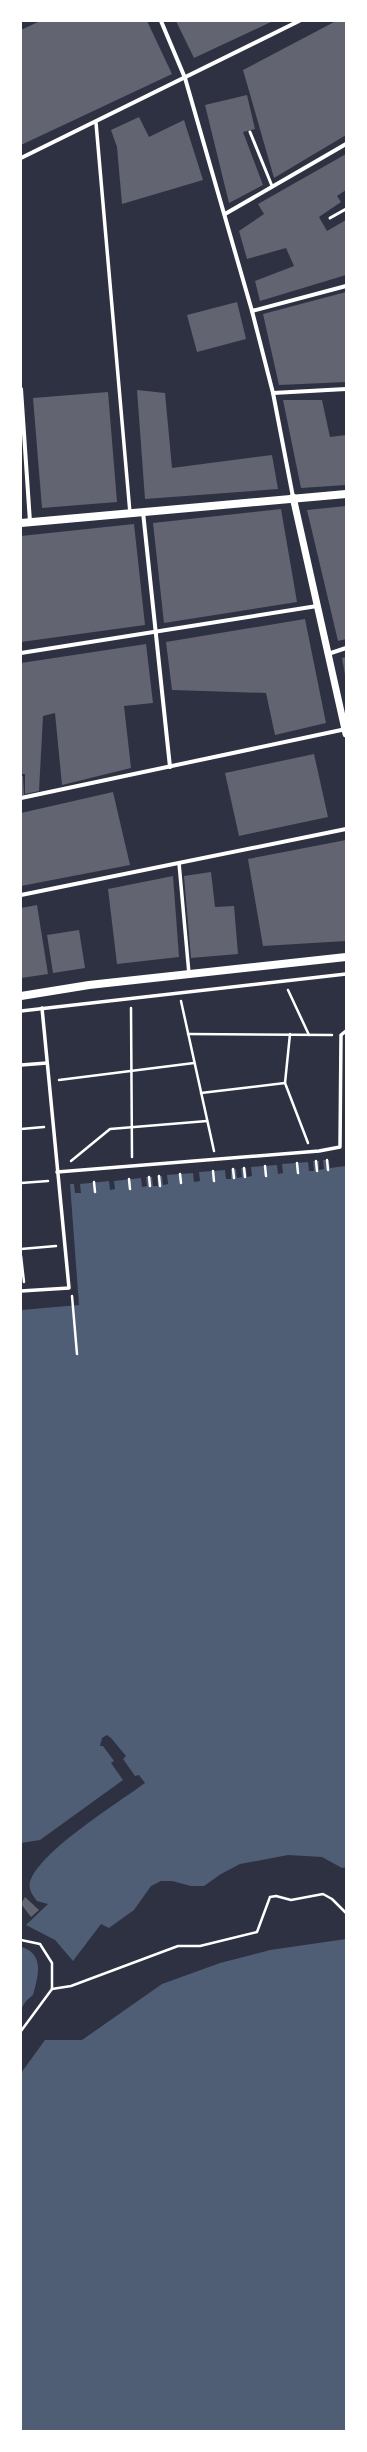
<svg xmlns="http://www.w3.org/2000/svg" width="367" height="2452" font-family="Signika,sans-serif">
  <rect width="100%" height="100%" fill="#2d3142"/>
  <g fill="#4f5d75">
    <path d="M323 1160H329L330 1168 346 1166V1867L342 1868 322 1857 288 1855 240 1864 221 1874 204 1886H191L172 1881H161L151 1886 134 1910 109 1928 101 1924 73 1961 55 1940 26 1925 48 1904 37 1901C32 1895 27 1887 31 1879 45 1848 115 1805 145 1783L139 1775 135 1776 123 1759 126 1756 111 1738 107 1735 102 1738 100 1746H103L114 1761 111 1763 123 1780 40 1840 21 1843V1310L79 1305 70 1184H74L75 1193H81L80 1184 109 1181 110 1190 115 1189 114 1181 141 1178 142 1187 147 1186 146 1177H152L153 1186H158L157 1176H162L163 1185 168 1184 167 1175 193 1173 194 1182 200 1181 199 1172 225 1170 226 1179H231V1169H236L237 1178 242 1177 241 1168H246L247 1177 252 1176 251 1167 277 1165 278 1174 283 1173 282 1164 308 1162 309 1171H314L313 1161H319V1170L324 1169Z"/>
    <polygon points="346,1939 346,2431 21,2431 21,2073 45,2040 82,2040 162,1984 220,1963 270,1950"/>
    <path d="M22 1947C45 1955 38 1976 33 1995L26 2001 21 2009Z"/>
  </g>
  <g fill="#626471">
    <polygon points="40,21 147,21 172,74 21,145 21,30"/>
    <polygon points="176,21 273,21 194,58"/>
    <polygon points="336,21 346,21 346,135 274,178 243,70"/>
    <polygon points="247,95 255,129 243,132 263,185 229,203 205,105"/>
    <polygon points="139,117 149,137 184,120 203,180 122,204 117,147 111,130"/>
    <polygon points="346,154 346,190 337,196 341,202 319,217 327,231 346,220 346,275 260,301 255,281 294,266 286,248 247,259 239,231 264,214 258,204"/>
    <polygon points="346,292 346,382 279,385 263,314"/>
    <polygon points="237,302 246,339 197,352 187,315"/>
    <polygon points="137,390 165,393 172,468 272,455 278,489 145,499"/>
    <polygon points="108,392 117,502 42,508 33,398"/>
    <polygon points="283,400 322,400 330,437 346,435 346,485 301,488"/>
    <polygon points="346,506 346,639 338,641 307,510"/>
    <polygon points="281,509 297,602 164,623 153,523"/>
    <polygon points="134,524 145,625 21,642 21,536"/>
    <polygon points="305,619 326,723 275,735 266,693 172,690 166,642"/>
    <polygon points="146,644 153,703 124,706 131,768 62,785 55,713 43,716 39,791 25,794 25,774 21,774 21,663"/>
    <polygon points="346,657 346,675 345,675 342,658"/>
    <polygon points="314,754 328,817 239,836 225,773"/>
    <polygon points="21,776 23,776 24,795 21,795"/>
    <polygon points="113,792 130,865 21,886 21,813"/>
    <polygon points="346,840 346,941 263,946 248,859"/>
    <polygon points="211,872 215,907 234,906 238,954 191,958 184,876"/>
    <polygon points="173,876 179,957 117,964 108,889"/>
    <polygon points="37,905 48,974 21,978 21,908"/>
    <polygon points="79,930 85,968 53,973 47,935"/>
    <polygon points="25,1897 39,1910 31,1917 21,1904"/>
  </g>
  <g fill="none" stroke-linecap="round" stroke-linejoin="round">
    <g stroke="#fff" stroke-width="2.5">
      <polyline points="288,990 309,1035"/>
      <polyline points="181,1001 214,1151"/>
      <polyline points="131,1008 132,1157"/>
      <polyline points="188,1034 332,1035"/>
      <polyline points="290,1034 285,1083 308,1143"/>
      <polyline points="59,1080 194,1063"/>
      <polyline points="201,1093 285,1083"/>
      <polyline points="21,1129 44,1127"/>
      <polyline points="327,1160 328,1170"/>
      <polyline points="71,1161 110,1129 207,1121"/>
      <polyline points="316,1161 317,1171"/>
      <polyline points="297,1163 298,1173"/>
      <polyline points="265,1166 266,1176"/>
      <polyline points="244,1168 245,1177"/>
      <polyline points="233,1169 234,1178"/>
      <polyline points="213,1171 214,1181"/>
      <polyline points="180,1174 181,1183"/>
      <polyline points="159,1176 160,1186"/>
      <polyline points="149,1177 150,1186"/>
      <polyline points="129,1179 130,1189"/>
      <polyline points="94,1182 95,1192"/>
      <polyline points="21,1183 48,1181"/>
      <polyline points="21,1249 56,1246"/>
      <polyline points="21,1256 24,1282"/>
      <polyline points="72,1296 77,1354"/>
      <polyline points="21,1940 40,1944 52,1963 52,1989 21,2031"/>
      <polyline points="52,1989 71,1986 178,1946 200,1946 257,1932 270,1897 276,1896 291,1900 323,1894 332,1899 346,1913"/>
    </g>
    <g stroke="#fff" stroke-width="3">
      <polyline points="250,132 272,186"/>
      <polyline points="330,218 346,209"/>
    </g>
    <g stroke="#fff" stroke-width="3.5">
      <polyline points="96,123 130,513"/>
      <polyline points="179,863 189,974"/>
      <polyline points="21,1011 346,974"/>
      <polyline points="21,1065 47,1063"/>
      <polyline points="57,1172 319,1151 340,1147 341,1035 346,1031"/>
      <polyline points="21,1291 69,1288 42,1008"/>
    </g>
    <g stroke="#fff" stroke-width="4">
      <polyline points="161,21 185,78 252,311 273,393 293,497"/>
      <polyline points="21,158 299,21"/>
      <polyline points="225,214 346,144"/>
      <polyline points="252,311 346,286"/>
      <polyline points="21,389 30,522"/>
      <polyline points="273,393 346,389"/>
      <polyline points="143,512 170,767"/>
      <polyline points="21,653 317,606"/>
      <polyline points="328,654 346,648"/>
      <polyline points="21,798 346,729"/>
      <polyline points="21,895 346,829"/>
    </g>
    <polyline stroke="#fff" stroke-width="7" points="293,497 346,734"/>
    <g stroke="#fff" stroke-width="8">
      <polyline points="21,523 346,494"/>
      <polyline points="21,996 89,985 346,957"/>
    </g>
  </g>
  <rect width="367" height="2452" fill="none" stroke="#ffffff" stroke-width="44"/>
</svg>
